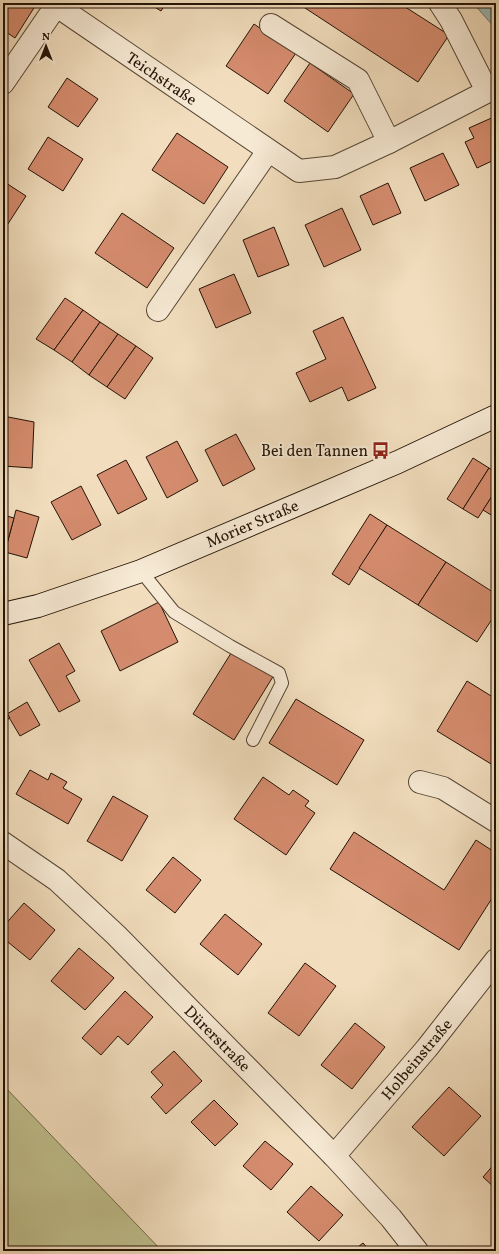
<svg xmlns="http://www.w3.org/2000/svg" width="499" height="1254" font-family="Vollkorn,serif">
  <rect width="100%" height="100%" fill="#f2debe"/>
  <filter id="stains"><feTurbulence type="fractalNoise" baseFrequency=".005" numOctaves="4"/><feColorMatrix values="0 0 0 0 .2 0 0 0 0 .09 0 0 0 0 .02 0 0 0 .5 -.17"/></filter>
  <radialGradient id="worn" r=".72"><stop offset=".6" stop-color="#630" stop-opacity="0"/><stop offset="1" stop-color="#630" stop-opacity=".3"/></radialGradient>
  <polygon fill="#c0c08e" stroke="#726a4a" points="3,1085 162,1251 3,1251"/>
  <polygon fill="#9cbbb7" stroke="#6c7870" points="473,3 496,3 496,28 495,28"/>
  <g fill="#d58c6e" stroke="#231306">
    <polygon points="3,3 37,3 15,38 3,30"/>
    <polygon points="148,3 166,3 161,11"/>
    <polygon points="304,3 399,3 449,35 418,82 302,6"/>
    <polygon points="254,24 296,53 268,94 226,66"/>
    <polygon points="310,63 354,94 328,132 284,101"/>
    <polygon points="67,78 98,99 78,127 48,107"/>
    <polygon points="496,116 496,165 494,160 477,168 465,142 474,138 469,128"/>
    <polygon points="177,133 228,167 204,204 152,170"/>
    <polygon points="48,137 83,159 63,191 28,169"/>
    <polygon points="443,153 459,185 425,201 410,168"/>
    <polygon points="3,181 26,196 4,230 3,229"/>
    <polygon points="388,183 401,213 373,225 360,196"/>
    <polygon points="342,208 361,250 324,267 305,225"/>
    <polygon points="122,213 174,248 147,288 95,253"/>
    <polygon points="274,227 289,265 258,277 243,240"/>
    <polygon points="234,274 251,313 216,328 199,289"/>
    <polygon points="65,298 83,310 54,350 36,339"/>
    <polygon points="83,310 100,322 72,362 54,350"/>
    <polygon points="343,317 376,388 348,401 342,387 310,402 296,373 326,359 313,331"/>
    <polygon points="100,322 118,334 89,375 72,362"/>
    <polygon points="118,334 136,346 107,387 89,375"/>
    <polygon points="136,346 153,358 125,399 107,387"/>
    <polygon points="3,416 34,422 32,468 3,466"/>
    <polygon points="236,434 255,469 223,486 205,450"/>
    <polygon points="177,441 198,481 167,498 146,457"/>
    <polygon points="473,458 489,468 463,509 447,499"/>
    <polygon points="126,460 147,499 118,514 97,475"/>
    <polygon points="489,468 496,473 496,490 478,518 463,509"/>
    <polygon points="81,486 101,525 72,540 51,502"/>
    <polygon points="496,490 496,518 483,510"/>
    <polygon points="16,510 39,517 27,558 5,552"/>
    <polygon points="370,514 387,525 349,585 332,574"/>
    <polygon points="3,515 14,518 3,558"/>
    <polygon points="387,525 446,562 418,605 359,568"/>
    <polygon points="446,562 496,594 496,613 477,642 418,605"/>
    <polygon points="159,602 178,642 120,671 101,631"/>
    <polygon points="59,643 75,671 66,676 80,701 59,712 29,660"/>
    <polygon points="233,650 274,675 234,740 193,714"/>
    <polygon points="467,681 496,699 496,767 437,731"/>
    <polygon points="296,699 364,740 337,785 269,743"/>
    <polygon points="27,702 40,725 20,736 7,714"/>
    <polygon points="3,707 10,718 3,722"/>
    <polygon points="30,770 48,780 51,773 67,782 63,788 82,799 68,824 16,794"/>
    <polygon points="263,777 289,795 293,790 309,801 305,806 315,813 286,855 234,819"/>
    <polygon points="113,796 148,816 122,861 87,841"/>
    <polygon points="354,832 444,890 476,840 496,853 496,892 459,950 330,869"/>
    <polygon points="173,857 201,880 175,913 146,890"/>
    <polygon points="24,903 55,930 30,960 3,938 3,927"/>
    <polygon points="225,914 262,944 238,975 200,944"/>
    <polygon points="79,948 114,978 85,1010 51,981"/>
    <polygon points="305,963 336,986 299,1036 268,1013"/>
    <polygon points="125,991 153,1017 128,1045 118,1036 101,1055 82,1038"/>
    <polygon points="355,1023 385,1047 352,1089 321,1065"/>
    <polygon points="496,1027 496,1037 491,1033"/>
    <polygon points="174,1051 202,1081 166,1114 151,1097 163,1085 151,1072"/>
    <polygon points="449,1087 481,1116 444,1156 412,1127"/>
    <polygon points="214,1100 238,1124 215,1146 191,1122"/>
    <polygon points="265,1141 293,1164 271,1190 243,1166"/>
    <polygon points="496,1162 496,1189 483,1177"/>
    <polygon points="311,1186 343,1215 319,1241 287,1212"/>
    <polygon points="363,1243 370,1251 353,1251"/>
  </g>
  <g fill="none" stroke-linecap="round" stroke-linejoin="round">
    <defs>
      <polyline id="lane" points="141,571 174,612 230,646 279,673 282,683 253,740"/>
      <g id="street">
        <polyline points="440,3 451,20 487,91"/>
        <polyline points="57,6 299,171 335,167 389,142 496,87"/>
        <polyline points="271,25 358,80 389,142"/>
        <polyline points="3,83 58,3"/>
        <polyline points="158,310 268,151"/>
        <polyline points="420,782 443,788 496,821"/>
        <polyline points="3,843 57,880 116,935 334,1156 391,1218 417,1251"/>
        <polyline points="334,1156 427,1048 496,960"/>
      </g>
      <polyline id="secondary" points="3,614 38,606 141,571 398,462 496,416"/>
    </defs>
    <use href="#lane" stroke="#574634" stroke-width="14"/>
    <use href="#street" stroke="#574634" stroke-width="24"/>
    <use href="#secondary" stroke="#231306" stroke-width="24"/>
    <use href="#lane" stroke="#f7ead5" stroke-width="12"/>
    <use href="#street" stroke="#f7ead5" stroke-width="22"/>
    <use href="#secondary" stroke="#f7ead5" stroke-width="22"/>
  </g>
  <defs>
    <symbol id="bus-bare" viewBox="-9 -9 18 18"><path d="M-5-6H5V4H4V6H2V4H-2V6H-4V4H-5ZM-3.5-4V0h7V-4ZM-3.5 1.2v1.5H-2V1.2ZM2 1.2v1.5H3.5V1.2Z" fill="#8f2418" stroke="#f7ead5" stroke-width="2.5" paint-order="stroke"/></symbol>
  </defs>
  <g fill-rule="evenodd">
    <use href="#bus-bare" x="368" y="438" width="25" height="25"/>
  </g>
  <g text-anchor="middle" stroke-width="4" stroke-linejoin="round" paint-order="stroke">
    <g font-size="16" fill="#231306" stroke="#f7ead5">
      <text transform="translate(162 78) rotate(34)" y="6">Teichstraße</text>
      <text transform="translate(252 523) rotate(-23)" y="6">Morier Straße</text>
      <text transform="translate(218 1038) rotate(45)" y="6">Dürerstraße</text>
      <text transform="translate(416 1059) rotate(-50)" y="6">Holbeinstraße</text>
    </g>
    <g font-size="16" fill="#231306" stroke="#f7ead5" text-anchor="end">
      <text x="368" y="456">Bei den Tannen</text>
    </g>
  </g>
  <rect width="499" height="1254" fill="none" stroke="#f2debe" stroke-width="16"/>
  <rect x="4" y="4" width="491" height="1246" fill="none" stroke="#231306" stroke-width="2"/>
  <rect x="8" y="8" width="483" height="1238" fill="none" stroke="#231306"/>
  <g transform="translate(46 46)" stroke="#f7ead5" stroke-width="3" paint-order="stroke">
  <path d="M0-3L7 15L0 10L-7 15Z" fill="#231306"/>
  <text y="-6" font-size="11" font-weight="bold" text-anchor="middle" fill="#231306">N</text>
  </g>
  <rect width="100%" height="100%" filter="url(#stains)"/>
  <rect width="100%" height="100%" fill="url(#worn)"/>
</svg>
